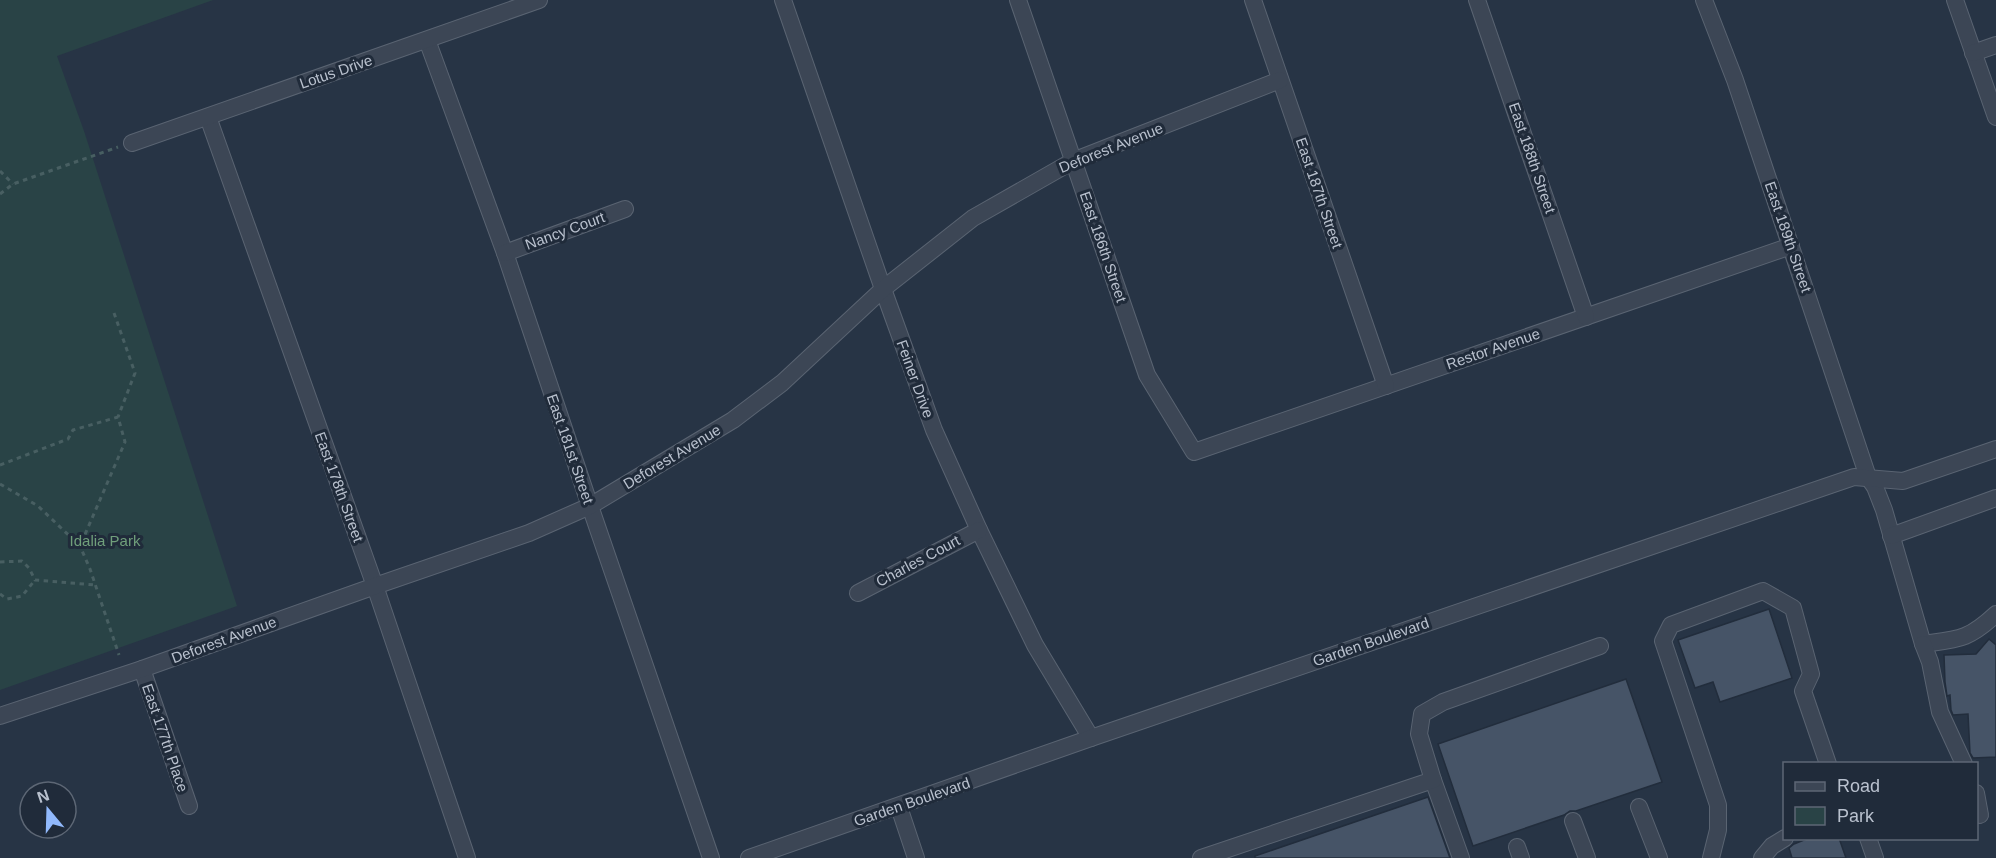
<svg xmlns="http://www.w3.org/2000/svg" width="1996" height="858" font-family="Arial,sans-serif">
  <rect width="100%" height="100%" fill="#273445"/>
  <polygon fill="#294346" points="0,0 213,0 57,56 84,131 237,606 0,690"/>
  <g fill="#465467" stroke="#222d3c" stroke-width="1.5">
    <polygon points="1769,609 1792,678 1720,702 1713,682 1695,688 1678,640"/>
    <polygon points="1989,639 1996,645 1996,757 1973,758 1970,753 1968,714 1953,715 1951,710 1950,695 1947,696 1945,682 1944,655 1976,654"/>
    <polygon points="1626,679 1662,782 1576,811 1570,811 1564,815 1473,846 1438,744"/>
    <polygon points="1428,797 1450,858 1255,858 1255,856"/>
    <polygon points="1809,838 1839,838 1846,858 1792,858 1789,848 1794,844"/>
  </g>
  <g fill="none" stroke-linecap="round" stroke-linejoin="round">
    <defs>
      <g id="minor">
        <polyline points="783,0 883,289 934,430 979,530 1035,645 1091,738"/>
        <polyline points="1018,0 1147,375 1194,452 1791,246"/>
        <polyline points="1253,0 1386,386"/>
        <polyline points="1477,0 1586,317"/>
        <path d="M1704 0 1735 80 1868 477 1875 487 1884 510 1923 644C1959 639 1968 640 1996 614"/>
        <polyline points="1955,0 1996,117"/>
        <polyline points="427,40 505,253 590,506 711,858"/>
        <polyline points="1973,53 1996,45"/>
        <polyline points="208,117 375,586 467,858"/>
        <polyline points="132,143 539,0"/>
        <polyline points="505,253 625,209"/>
        <polyline points="1891,536 1996,498"/>
        <polyline points="858,593 979,530"/>
        <polyline points="1923,644 1930,662 1940,712 1964,764"/>
        <polyline points="142,669 189,806"/>
        <polyline points="0,716 142,669 375,586 529,533 590,506 733,420 782,383 883,289 973,218 1073,161 1280,80"/>
        <polyline points="1433,780 1461,858"/>
        <polyline points="1976,793 1980,815"/>
        <polyline points="899,807 916,858"/>
        <polyline points="1639,807 1659,858"/>
        <polyline points="1573,821 1587,858"/>
        <polyline points="1868,838 1875,858"/>
        <polyline points="1517,847 1521,858"/>
        <polyline points="749,858 1091,738 1854,477 1903,481 1996,449"/>
        <polyline points="1201,858 1433,780 1419,734 1422,714 1443,702 1600,646"/>
        <polyline points="1711,858 1718,830 1718,805 1663,641 1671,625 1763,591 1793,608 1811,674 1803,691 1828,764"/>
        <polyline points="1762,858 1772,846 1785,838"/>
      </g>
    </defs>
    <use href="#minor" stroke="#5a6472" stroke-width="18"/>
    <g stroke="#485f62" stroke-width="3" stroke-dasharray="4.5 4.5" stroke-linecap="butt">
      <polyline points="0,171 13,184"/>
      <polyline points="0,194 13,184 118,147"/>
      <polyline points="114,313 135,373 118,417"/>
      <polyline points="0,465 68,439 73,430 118,417 125,442 80,546"/>
      <polyline points="0,484 38,506 80,546 90,569 119,655"/>
      <polyline points="0,562 22,561 29,568 35,580 95,585"/>
      <polyline points="0,594 7,599 22,596 35,580"/>
    </g>
    <use href="#minor" stroke="#3c4655" stroke-width="16"/>
  </g>
  <g text-anchor="middle" stroke-width="6" stroke-linejoin="round" paint-order="stroke">
    <g font-size="15" fill="#b9c1ce" stroke="#202b3a">
      <text transform="translate(336 72) rotate(-19)" y="5">Lotus Drive</text>
      <text transform="translate(1111 148) rotate(-22)" y="5">Deforest Avenue</text>
      <text transform="translate(1532 158) rotate(71)" y="5">East 188th Street</text>
      <text transform="translate(1319 193) rotate(71)" y="5">East 187th Street</text>
      <text transform="translate(565 231) rotate(-20)" y="5">Nancy Court</text>
      <text transform="translate(1788 237) rotate(71)" y="5">East 189th Street</text>
      <text transform="translate(1103 247) rotate(71)" y="5">East 186th Street</text>
      <text transform="translate(1493 349) rotate(-19)" y="5">Restor Avenue</text>
      <text transform="translate(915 379) rotate(70)" y="5">Feiner Drive</text>
      <text transform="translate(570 449) rotate(71)" y="5">East 181st Street</text>
      <text transform="translate(672 457) rotate(-31)" y="5">Deforest Avenue</text>
      <text transform="translate(339 487) rotate(70)" y="5">East 178th Street</text>
      <text transform="translate(918 561) rotate(-28)" y="5">Charles Court</text>
      <text transform="translate(224 640) rotate(-20)" y="5">Deforest Avenue</text>
      <text transform="translate(1371 642) rotate(-19)" y="5">Garden Boulevard</text>
      <text transform="translate(165 738) rotate(71)" y="5">East 177th Place</text>
      <text transform="translate(912 802) rotate(-19)" y="5">Garden Boulevard</text>
    </g>
    <g font-size="15" fill="#709f7b" stroke="#202b3a">
      <text x="105" y="546">Idalia Park</text>
    </g>
  </g>
  <rect x="1783" y="762" width="195" height="78" fill="#202b3a" stroke="#5d6775" stroke-width="1.5"/>
  <rect x="1795" y="782" width="30" height="9" fill="#3c4655" stroke="#5d6775" stroke-width="1.5"/>
  <text x="1837" y="792" font-size="18" fill="#b9c1ce">Road</text>
  <rect x="1795" y="807" width="30" height="18" fill="#294346" stroke="#5d6775" stroke-width="1.5"/>
  <text x="1837" y="822" font-size="18" fill="#b9c1ce">Park</text>
  <g transform="translate(48 810) rotate(341)"><circle r="28" fill="#202b3a" stroke="#5d6775" stroke-width="1.5"/>
  <path d="M0-4.5L10 22L0 15L-10 22Z" fill="#91b9fc"/>
  <text y="-9" font-size="16" font-weight="bold" text-anchor="middle" fill="#b9c1ce">N</text>
  </g>
</svg>
